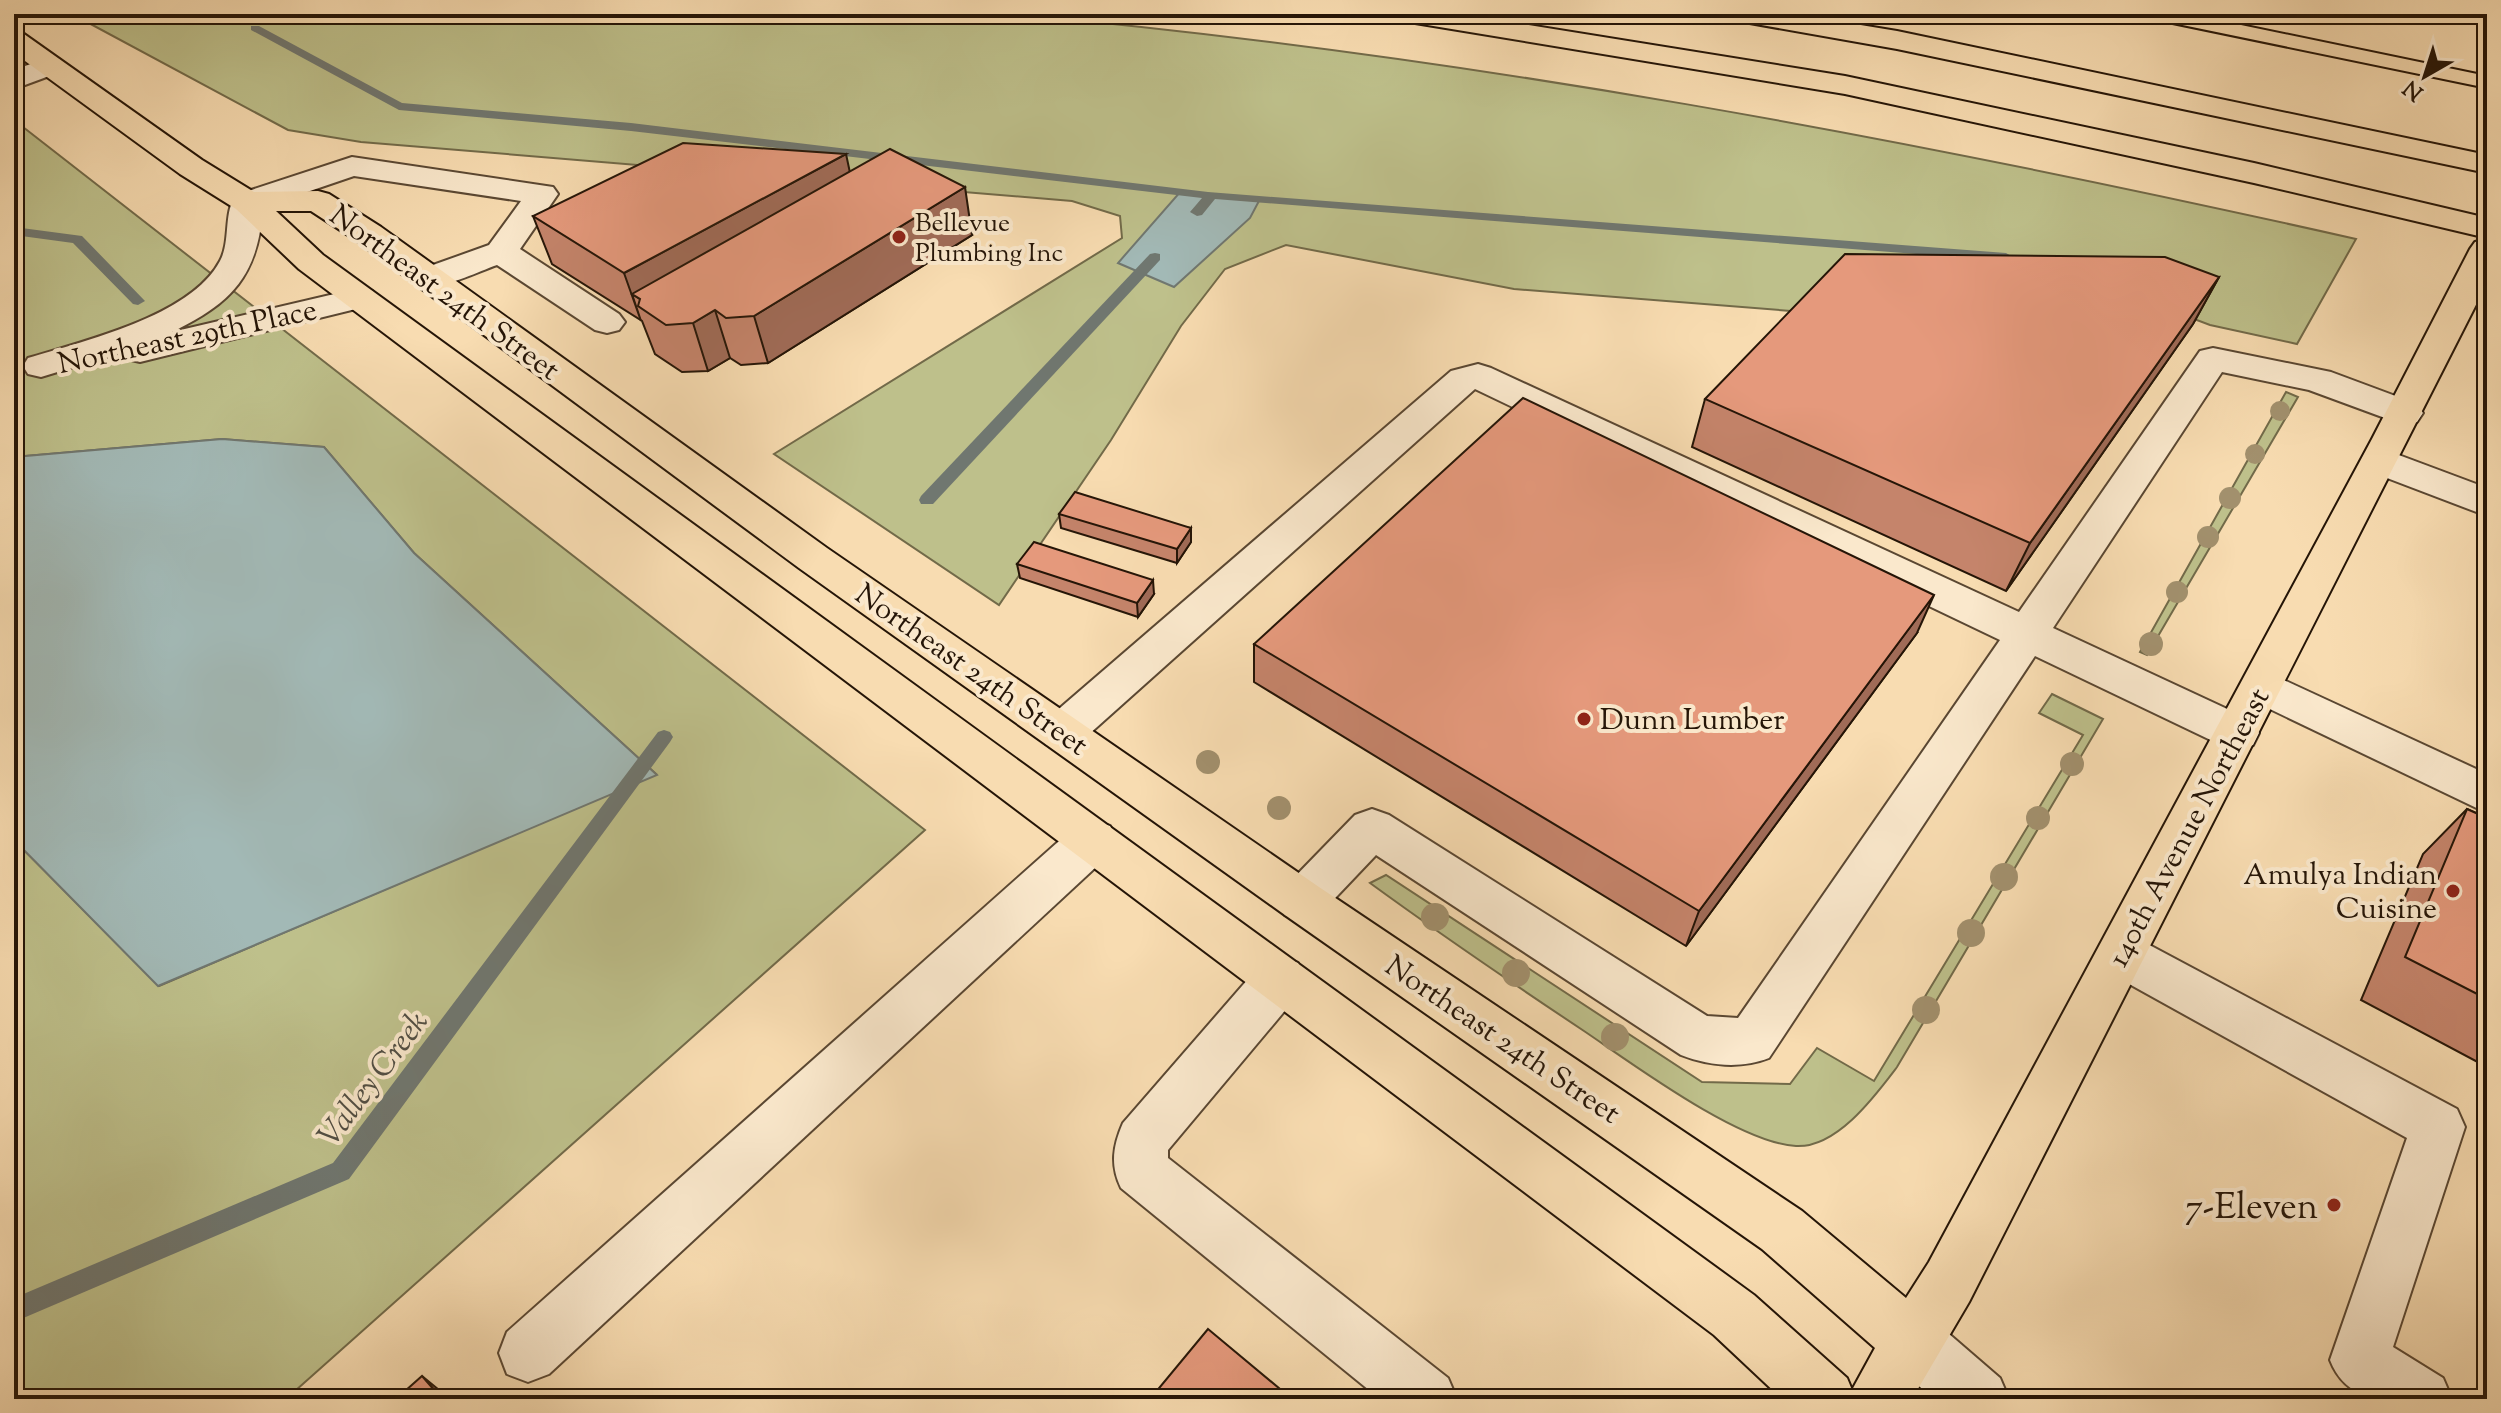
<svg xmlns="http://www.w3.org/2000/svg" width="2501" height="1413" font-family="'Sorts Mill Goudy',serif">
  <rect width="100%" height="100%" fill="#f8dcb1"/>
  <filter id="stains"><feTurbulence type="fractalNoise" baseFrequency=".0025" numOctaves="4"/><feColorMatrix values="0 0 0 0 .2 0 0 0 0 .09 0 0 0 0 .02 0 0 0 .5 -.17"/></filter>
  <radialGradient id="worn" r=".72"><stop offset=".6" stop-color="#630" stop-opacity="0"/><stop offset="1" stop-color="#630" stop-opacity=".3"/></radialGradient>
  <g fill="#bec08b" stroke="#726a49" stroke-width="2">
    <path d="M72 14H1011C1465 55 1912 139 2356 239L2297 344 2210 325 2136 297 1804 312 1514 289 1286 245 1225 269 1181 326 1111 440 999 605 774 454 1122 238 1120 216 1072 201 361 142 288 130Z"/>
    <polygon points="14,120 925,830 286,1399 14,1399 14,840 159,986 656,774 414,553 324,447 222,439 14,457"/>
    <polygon points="2286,392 2298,397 2147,655 2140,652"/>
    <path d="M2052 694 2103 719 1897 1067C1875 1096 1837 1148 1796 1146 1739 1143 1633 1064 1584 1031 1512 983 1440 934 1370 883L1386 875 1702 1082 1790 1084 1817 1048 1874 1081 2083 735 2039 713Z"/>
  </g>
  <g fill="#a2b9b6" stroke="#707770" stroke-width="2">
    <polygon points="1181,191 1260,199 1250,218 1174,287 1118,263"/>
    <polygon points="222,439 324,447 414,553 657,775 158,986 14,840 14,457"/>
  </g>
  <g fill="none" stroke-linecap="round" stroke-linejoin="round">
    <g fill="#707770" fill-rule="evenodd">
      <polygon points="2308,14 2302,18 2296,15 2296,14"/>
      <polygon points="251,26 259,26 402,103 631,123 1208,192 2006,253 2013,257 2006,261 1215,199 1202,215 1197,216 1190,212 1202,198 631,131 399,110 251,30"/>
      <polygon points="14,227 82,236 145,301 138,305 133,304 73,243 14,235"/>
      <polygon points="1155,253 1160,254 1160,260 933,504 921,504 919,500 921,496 1150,254"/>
      <polygon points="664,730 670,732 673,737 670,742 349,1179 14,1322 14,1298 333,1163 658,732"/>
    </g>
    <defs>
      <g id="minor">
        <polygon points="50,57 60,60 65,66 60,72 14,89 14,70"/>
        <path d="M352 157 553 187 558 194 520 249 619 314 625 322 619 330 607 333 595 330 497 265C474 273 444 290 419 284L414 277 419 270 489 245 521 201 354 176 263 207C258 276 232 303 172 332L360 288 372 291 377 298 372 305 140 362 127 359 123 352 41 377 28 374 23 366 28 358C84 341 191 316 220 261 231 241 223 213 236 195Z"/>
        <path d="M2213 348 2331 372 2417 404 2423 413 2417 422 2404 425 2309 390 2222 372 2053 628 2253 721 2259 733 2253 745 2237 750 2221 745 2035 656 1769 1058C1741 1069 1709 1066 1681 1055L1376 855 1319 915 1302 921 1285 915 1278 901 1285 887 1355 815 1372 809 1389 815 1707 1016 1738 1018 2000 640 1475 389 1078 744 1062 749 1046 744 1040 732 1046 720 1451 371 1478 364 1491 368 2019 612 2200 351Z"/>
        <polygon points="2380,448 2487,488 2487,516 2366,470 2361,461 2366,452"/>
        <polygon points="2262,670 2487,774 2487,813 2247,698 2240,686 2247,674"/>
        <polygon points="1093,821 1110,826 1117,840 1110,854 549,1374 528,1382 507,1374 499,1353 507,1332 1076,826"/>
        <path d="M2122 934 2140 940 2457 1109 2465 1127 2393 1347 2443 1378 2452 1399C2404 1399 2351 1413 2330 1360L2407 1138 2104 970 2097 955 2104 940Z"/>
        <path d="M1280 957 1298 963 1305 979 1298 995 1168 1150V1158L1448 1378 1457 1399H1380L1121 1188C1110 1165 1113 1146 1123 1123L1262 963Z"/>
        <polygon points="1913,1313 1934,1321 2000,1378 2009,1399 1934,1399 1892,1363 1884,1342 1892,1321"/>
      </g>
      <path id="major" d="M14 31 24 34 202 160 254 192 318 191 329 194 381 227 827 548 1319 887 1802 1211 1906 1298 1929 1262 2372 439 2470 249 2475 242 2487 239V283L1969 1302 1912 1399H1782L1714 1335 299 269 236 209 180 174 14 53ZM276 211H311L357 241 799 568 1285 915 1762 1249 1875 1348 1852 1390 1847 1378 1754 1295 323 255Z"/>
      <g id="highway">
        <polygon points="1395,14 1461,14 1845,76 2254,163 2487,218 2487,238 2254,183 1845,94 1409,22 1399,20"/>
        <polygon points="1730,14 1794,14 1897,31 2487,155 2487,173 1897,49 1744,22 1734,20"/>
      </g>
    </defs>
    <use href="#minor" stroke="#5a4732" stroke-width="4"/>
    <use href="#major" stroke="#251507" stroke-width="4"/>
    <use href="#highway" stroke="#251507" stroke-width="4"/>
    <use href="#minor" fill="#fae8cc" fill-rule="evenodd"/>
    <use href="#major" fill="#f8dcb1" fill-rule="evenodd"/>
    <use href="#highway" fill="#f8dcb1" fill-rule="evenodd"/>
    <g stroke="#251507" stroke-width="2">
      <polyline points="2124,14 2487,89"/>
      <polyline points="2193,14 2487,75"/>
    </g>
  </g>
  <g fill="#a2906d">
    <circle cx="2280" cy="411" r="10"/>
    <circle cx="2255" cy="454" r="10"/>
    <circle cx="2230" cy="498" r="11"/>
    <circle cx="2208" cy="537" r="11"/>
    <circle cx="2177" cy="592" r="11"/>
    <circle cx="2151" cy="644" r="12"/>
    <circle cx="1208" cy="762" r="12"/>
    <circle cx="2072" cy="764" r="12"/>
    <circle cx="1279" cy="808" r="12"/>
    <circle cx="2038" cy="818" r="12"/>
    <circle cx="2004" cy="877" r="14"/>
    <circle cx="1435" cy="917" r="14"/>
    <circle cx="1971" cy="933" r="14"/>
    <circle cx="1516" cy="973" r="14"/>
    <circle cx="1926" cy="1010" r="14"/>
    <circle cx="1615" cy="1037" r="14"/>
  </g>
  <g fill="#c5846b" stroke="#251507" stroke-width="2">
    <polygon points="2423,14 2439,14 2436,18"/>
    <polygon points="849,172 972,235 768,363 741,365 730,358 708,371 682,372 655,354 642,321 552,264 533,216"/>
    <polygon points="2219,277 2193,324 2006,591 1692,447 1705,399"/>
    <polygon points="1059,514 1191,528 1191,542 1177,563 1061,528"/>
    <polygon points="1017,564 1154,594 1138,617 1020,578"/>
    <polygon points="1917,633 1686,946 1254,682 1254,644"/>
    <polygon points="2467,809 2487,818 2487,1067 2361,1000 2423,854"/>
  </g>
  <g fill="#a06b57" stroke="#251507" stroke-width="2">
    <polygon points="846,154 856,201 640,299 632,294 641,321 624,273"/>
    <polygon points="965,187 972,235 768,363 754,316"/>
    <polygon points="2219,277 2193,324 2006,591 2030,543"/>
    <polygon points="715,310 730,358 708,371 693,323"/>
    <polygon points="1191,528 1191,542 1177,563 1177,549"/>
    <polygon points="1153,580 1154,594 1138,617 1137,603"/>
    <polygon points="1934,595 1917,633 1686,946 1699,911"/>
    <polygon points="422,1376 450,1399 442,1399"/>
  </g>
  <g fill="#e5997c" stroke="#251507" stroke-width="2">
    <polygon points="683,143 846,154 624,273 533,216"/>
    <polygon points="890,149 965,187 754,316 726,318 715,310 693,323 666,325 638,306 640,299 632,294"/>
    <polygon points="1845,254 2165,257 2219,277 2030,543 1705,399"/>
    <polygon points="1523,398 1934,595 1699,911 1254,644"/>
    <polygon points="1075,492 1191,528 1177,549 1059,514"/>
    <polygon points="1034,542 1153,580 1137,603 1017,564"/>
    <polygon points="2467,809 2487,818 2487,999 2405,957"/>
    <polygon points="1208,1329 1292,1399 1150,1399"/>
    <polygon points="422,1376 442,1399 396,1399"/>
  </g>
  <g fill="#8f2418" stroke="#fae8cc" stroke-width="3">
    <circle cx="899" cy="237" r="8"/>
    <circle cx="1584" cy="719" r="8"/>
    <circle cx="2453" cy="891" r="8"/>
    <circle cx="2334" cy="1205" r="8"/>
  </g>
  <g text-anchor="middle" stroke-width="8" stroke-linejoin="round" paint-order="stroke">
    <g font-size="26" fill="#251507" stroke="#fae8cc" text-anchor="start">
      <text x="915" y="231">Bellevue<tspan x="915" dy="30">Plumbing Inc</tspan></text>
    </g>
    <g font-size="30" fill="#251507" stroke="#fae8cc">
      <text transform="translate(445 292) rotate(36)" y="10">Northeast 24th Street</text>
      <text transform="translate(187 336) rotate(-12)" y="10">Northeast 29th Place</text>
      <text transform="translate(972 669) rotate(35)" y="10">Northeast 24th Street</text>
      <text transform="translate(2188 827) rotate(-62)" y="10">140th Avenue Northeast</text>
      <text transform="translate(1503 1039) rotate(34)" y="10">Northeast 24th Street</text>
    </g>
    <g font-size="30" fill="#251507" stroke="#fae8cc" text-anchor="start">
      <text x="1600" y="729">Dunn Lumber</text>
      <text x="2437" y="884" text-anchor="end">Amulya Indian<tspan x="2437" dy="34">Cuisine</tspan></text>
    </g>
    <g font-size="32" font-style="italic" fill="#514e44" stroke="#fae8cc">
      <text transform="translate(372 1078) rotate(-53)" y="11">Valley Creek</text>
    </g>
    <g font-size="36" fill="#251507" stroke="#fae8cc" text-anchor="end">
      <text x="2318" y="1218">7-Eleven</text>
    </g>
  </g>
  <rect width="2501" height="1413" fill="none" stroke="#f8dcb1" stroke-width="48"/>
  <rect x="16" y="16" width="2469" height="1381" fill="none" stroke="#251507" stroke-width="4"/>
  <rect x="24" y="24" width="2453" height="1365" fill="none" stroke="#251507" stroke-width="2"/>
  <g transform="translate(2425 76) rotate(219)" stroke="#fae8cc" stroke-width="6" paint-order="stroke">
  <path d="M0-6L14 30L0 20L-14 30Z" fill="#251507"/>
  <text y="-12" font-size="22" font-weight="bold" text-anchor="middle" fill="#251507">N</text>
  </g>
  <rect width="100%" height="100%" filter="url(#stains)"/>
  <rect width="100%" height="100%" fill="url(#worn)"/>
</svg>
